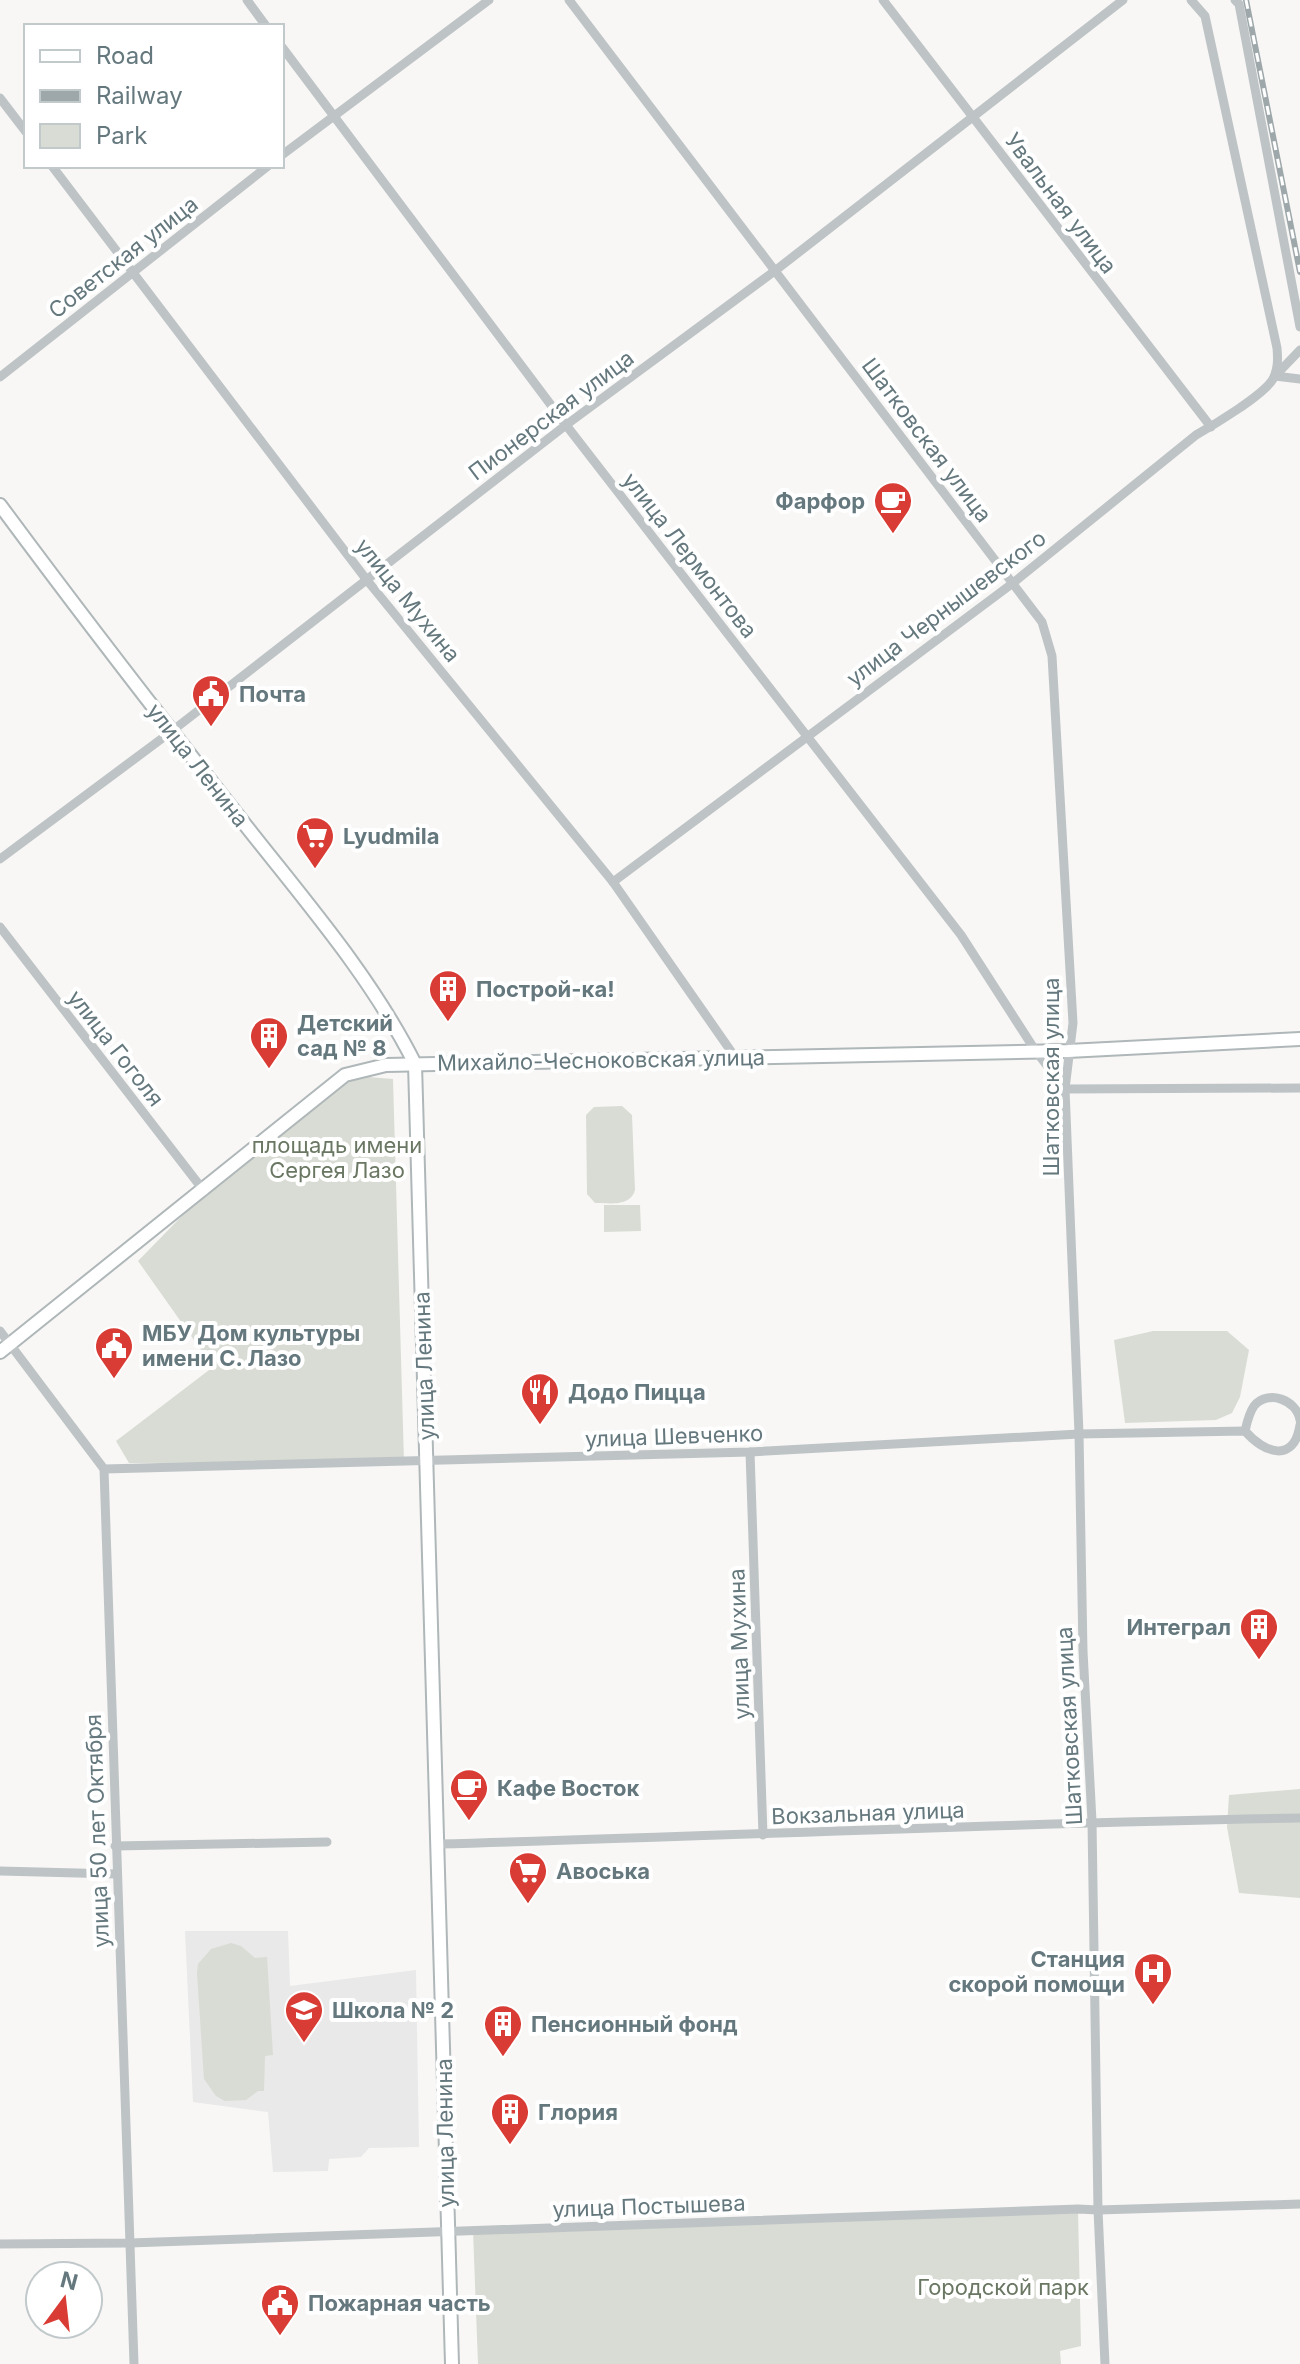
<svg xmlns="http://www.w3.org/2000/svg" width="1300" height="2364" font-family="Inter,sans-serif">
  <rect width="100%" height="100%" fill="#f8f7f5"/>
  <polygon fill="#e8e9e8" points="185,1931 288,1931 290,1986 416,1970 419,2147 369,2148 361,2157 329,2159 328,2171 273,2172 268,2112 193,2102"/>
  <g fill="#d9dcd4">
    <polygon points="345,1075 393,1079 404,1462 129,1463 116,1441 213,1367 138,1261 218,1179"/>
    <path d="M622 1106 632 1115 635 1190C630 1207 610 1203 595 1203L587 1194 586 1115 594 1107Z"/>
    <polygon points="604,1205 640,1205 641,1231 604,1232"/>
    <polygon points="1153,1331 1227,1331 1249,1350 1240,1397 1232,1413 1216,1420 1125,1423 1114,1340"/>
    <polygon points="1300,1789 1300,1898 1239,1893 1227,1827 1229,1795"/>
    <polygon points="231,1943 241,1946 255,1958 267,1957 273,2055 265,2056 264,2091 258,2091 246,2100 225,2101 216,2096 204,2079 197,1973 198,1964 211,1949"/>
    <polygon points="1078,2209 1081,2346 1060,2351 1061,2364 478,2364 473,2231"/>
  </g>
  <g fill="none" stroke-linecap="round" stroke-linejoin="round">
    <defs>
      <g id="secondary">
        <path d="M0 505C79 612 161 718 243 822 304 900 371 976 415 1064L452 2364"/>
        <polyline points="0,1352 345,1075 386,1065 1068,1051 1300,1039"/>
      </g>
    </defs>
    <use href="#secondary" stroke="#afb7b9" stroke-width="16"/>
    <g stroke="#bec4c6" stroke-width="9">
      <polyline points="247,0 266,26"/>
      <polyline points="569,0 1042,622 1052,656 1073,1023 1065,1089 1079,1434 1083,1651 1092,1821 1098,2210 1105,2364"/>
      <polyline points="883,0 1211,427"/>
      <polyline points="1235,0 1239,4 1300,327"/>
      <polyline points="282,47 566,425 961,935 1035,1050 1065,1089 1300,1088"/>
      <polyline points="0,98 26,132"/>
      <polyline points="282,155 489,0"/>
      <polyline points="52,166 366,579 613,882 735,1057"/>
      <polyline points="1275,376 1300,350"/>
      <polyline points="1275,376 1300,379"/>
      <polyline points="0,377 268,166"/>
      <polyline points="0,859 172,731 566,425 776,270 1123,0"/>
      <path d="M613 882 1013 583 1196 435C1212 426 1264 395 1273 379 1278 369 1278 360 1277 348L1205 16 1191 0"/>
      <polyline points="0,927 204,1191"/>
      <polyline points="0,1331 104,1469 134,2364"/>
      <path d="M1245 1431C1247 1422 1249 1413 1254 1406 1268 1389 1297 1400 1300 1420"/>
      <polyline points="750,1452 763,1835"/>
      <path d="M104 1469 750 1452 1079 1434 1245 1431C1264 1453 1294 1464 1300 1425"/>
      <path d="M438 1844C726 1836 1013 1823 1300 1818"/>
      <polyline points="115,1846 327,1842"/>
      <polyline points="0,1871 116,1874"/>
      <polyline points="0,2244 130,2243 1078,2209 1098,2210 1300,2204"/>
    </g>
    <use href="#secondary" stroke="#fff" stroke-width="12"/>
    <defs>
      <polyline id="rail" points="1246,0 1300,272"/>
    </defs>
    <use href="#rail" stroke="#9ea8ab" stroke-width="6"/>
    <use href="#rail" stroke="#fff" stroke-width="3" stroke-dasharray="9" stroke-linecap="butt"/>
  </g>
  <defs>
    <symbol id="cafe-pin" viewBox="-11 -11 22 30"><path d="M0 17L-7.5 6A9.5 9.5 0 1 1 7.5 6Z" fill="#d93c34" stroke="#fff"/><path d="M-5.5-4.5H6V0H3Q3 3.5 0 3.5H-2.5Q-5.5 3.5-5.5 0ZM3-3.2v2h1.7v-2ZM-6 4.5H4V6H-6Z" fill="#fff"/></symbol>
    <symbol id="civic-pin" viewBox="-11 -11 22 30"><path d="M0 17L-7.5 6A9.5 9.5 0 1 1 7.5 6Z" fill="#d93c34" stroke="#fff"/><path d="M-.6-6.5H3V-4.5H.6V-3L4-1V1h2V6H-6V1h2V-1L-.6-3ZM-1.2 2.5V6h2.4V2.5Z" fill="#fff"/></symbol>
    <symbol id="supermarket-pin" viewBox="-11 -11 22 30"><path d="M0 17L-7.5 6A9.5 9.5 0 1 1 7.5 6Z" fill="#d93c34" stroke="#fff"/><path d="M-6-5.5h2.5l.6 2H6L4.5 2H-2.5L-4.4-4H-6ZM-1.5 3.2a1.3 1.3 0 1 0 .1 0ZM3 3.2a1.3 1.3 0 1 0 .1 0Z" fill="#fff"/></symbol>
    <symbol id="building-pin" viewBox="-11 -11 22 30"><path d="M0 17L-7.5 6A9.5 9.5 0 1 1 7.5 6Z" fill="#d93c34" stroke="#fff"/><path d="M-4-6H4V6H1V3H-1V6H-4ZM-2.5-4.3h1.7v1.8h-1.7ZM.8-4.3h1.7v1.8H.8ZM-2.5-1h1.7V.8h-1.7ZM.8-1h1.7V.8H.8Z" fill="#fff"/></symbol>
    <symbol id="restaurant-pin" viewBox="-11 -11 22 30"><path d="M0 17L-7.5 6A9.5 9.5 0 1 1 7.5 6Z" fill="#d93c34" stroke="#fff"/><path d="M-5-6h1v4h1v-4h1v4h1v-4h1v5L-1.5 .5V6h-2V.5L-5-1ZM5-6V6H3V1.5H1.5Q1.5-4 5-6Z" fill="#fff"/></symbol>
    <symbol id="hospital-pin" viewBox="-11 -11 22 30"><path d="M0 17L-7.5 6A9.5 9.5 0 1 1 7.5 6Z" fill="#d93c34" stroke="#fff"/><path d="M-5-5h3v3.5h4V-5h3V5h-3V1.5h-4V5h-3Z" fill="#fff"/></symbol>
    <symbol id="school-pin" viewBox="-11 -11 22 30"><path d="M0 17L-7.5 6A9.5 9.5 0 1 1 7.5 6Z" fill="#d93c34" stroke="#fff"/><path d="M0-5L7-2L0 1L-7-2ZM-4 1L0 2.5L4 1V4Q0 6-4 4Z" fill="#fff"/></symbol>
  </defs>
  <g fill-rule="evenodd">
    <use href="#cafe-pin" x="871" y="479" width="44" height="60"/>
    <use href="#civic-pin" x="189" y="672" width="44" height="60"/>
    <use href="#supermarket-pin" x="293" y="814" width="44" height="60"/>
    <use href="#building-pin" x="426" y="967" width="44" height="60"/>
    <use href="#building-pin" x="247" y="1014" width="44" height="60"/>
    <use href="#civic-pin" x="92" y="1324" width="44" height="60"/>
    <use href="#restaurant-pin" x="518" y="1370" width="44" height="60"/>
    <use href="#building-pin" x="1237" y="1605" width="44" height="60"/>
    <use href="#cafe-pin" x="447" y="1766" width="44" height="60"/>
    <use href="#supermarket-pin" x="506" y="1849" width="44" height="60"/>
    <use href="#hospital-pin" x="1131" y="1950" width="44" height="60"/>
    <use href="#school-pin" x="282" y="1988" width="44" height="60"/>
    <use href="#building-pin" x="481" y="2002" width="44" height="60"/>
    <use href="#building-pin" x="488" y="2090" width="44" height="60"/>
    <use href="#civic-pin" x="258" y="2281" width="44" height="60"/>
  </g>
  <g text-anchor="middle" stroke-width="8" stroke-linejoin="round" paint-order="stroke">
    <g font-size="22" fill="#64787e" stroke="#fff">
      <text transform="translate(1061 203) rotate(53)" y="8">Увальная улица</text>
      <text transform="translate(123 257) rotate(-38)" y="8">Советская улица</text>
      <text transform="translate(551 415) rotate(-37)" y="8">Пионерская улица</text>
      <text transform="translate(927 440) rotate(53)" y="8">Шатковская улица</text>
      <text transform="translate(690 555) rotate(52)" y="8">улица Лермонтова</text>
      <text transform="translate(408 600) rotate(51)" y="8">улица Мухина</text>
      <text transform="translate(946 608) rotate(-37)" y="8">улица Чернышевского</text>
      <text transform="translate(198 765) rotate(52)" y="8">улица Ленина</text>
      <text transform="translate(116 1048) rotate(52)" y="8">улица Гоголя</text>
      <text transform="translate(601 1060) rotate(-1)" y="8">Михайло-Чесноковская улица</text>
      <text transform="translate(1051 1077) rotate(-90)" y="8">Шатковская улица</text>
      <text transform="translate(424 1366) rotate(-92)" y="8">улица Ленина</text>
      <text transform="translate(674 1436) rotate(-2)" y="8">улица Шевченко</text>
      <text transform="translate(739 1644) rotate(-92)" y="8">улица Мухина</text>
      <text transform="translate(1069 1726) rotate(-93)" y="8">Шатковская улица</text>
      <text transform="translate(868 1813) rotate(-2)" y="8">Вокзальная улица</text>
      <text transform="translate(97 1831) rotate(-92)" y="8">улица 50 лет Октября</text>
      <text transform="translate(445 2133) rotate(-91)" y="8">улица Ленина</text>
      <text transform="translate(649 2206) rotate(-2)" y="8">улица Постышева</text>
    </g>
    <g font-size="22" font-weight="bold" fill="#64787e" stroke="#fff" text-anchor="start">
      <text x="865" y="509" text-anchor="end">Фарфор</text>
      <text x="239" y="702">Почта</text>
      <text x="343" y="844">Lyudmila</text>
      <text x="476" y="997">Построй-ка!</text>
      <text x="297" y="1031">Детский<tspan x="297" dy="25">сад № 8</tspan></text>
      <text x="142" y="1341">МБУ Дом культуры<tspan x="142" dy="25">имени С. Лазо</tspan></text>
      <text x="568" y="1400">Додо Пицца</text>
      <text x="1231" y="1635" text-anchor="end">Интеграл</text>
      <text x="497" y="1796">Кафе Восток</text>
      <text x="556" y="1879">Авоська</text>
      <text x="1125" y="1967" text-anchor="end">Станция<tspan x="1125" dy="25">скорой помощи</tspan></text>
      <text x="332" y="2018">Школа № 2</text>
      <text x="531" y="2032">Пенсионный фонд</text>
      <text x="538" y="2120">Глория</text>
      <text x="308" y="2311">Пожарная часть</text>
    </g>
    <g font-size="22" fill="#6a7763" stroke="#fff">
      <text x="337" y="1153">площадь имени<tspan x="337" dy="25">Сергея Лазо</tspan></text>
      <text x="1003" y="2295">Городской парк</text>
    </g>
  </g>
  <rect x="24" y="24" width="260" height="144" fill="#ffffff" stroke="#c1c9cb" stroke-width="2"/>
  <rect x="40" y="50" width="40" height="12" fill="#ffffff" stroke="#c1c9cb" stroke-width="2"/>
  <text x="96" y="64" font-size="24" fill="#64787e">Road</text>
  <rect x="40" y="90" width="40" height="12" fill="#9ea8ab" stroke="#c1c9cb" stroke-width="2"/>
  <text x="96" y="104" font-size="24" fill="#64787e">Railway</text>
  <rect x="40" y="124" width="40" height="24" fill="#d9dcd4" stroke="#c1c9cb" stroke-width="2"/>
  <text x="96" y="144" font-size="24" fill="#64787e">Park</text>
  <g transform="translate(64 2300) rotate(15)"><circle r="38" fill="#ffffff" stroke="#c1c9cb" stroke-width="2"/>
  <path d="M0-6L14 30L0 20L-14 30Z" fill="#d93c34"/>
  <text y="-12" font-size="22" font-weight="bold" text-anchor="middle" fill="#64787e">N</text>
  </g>
</svg>
